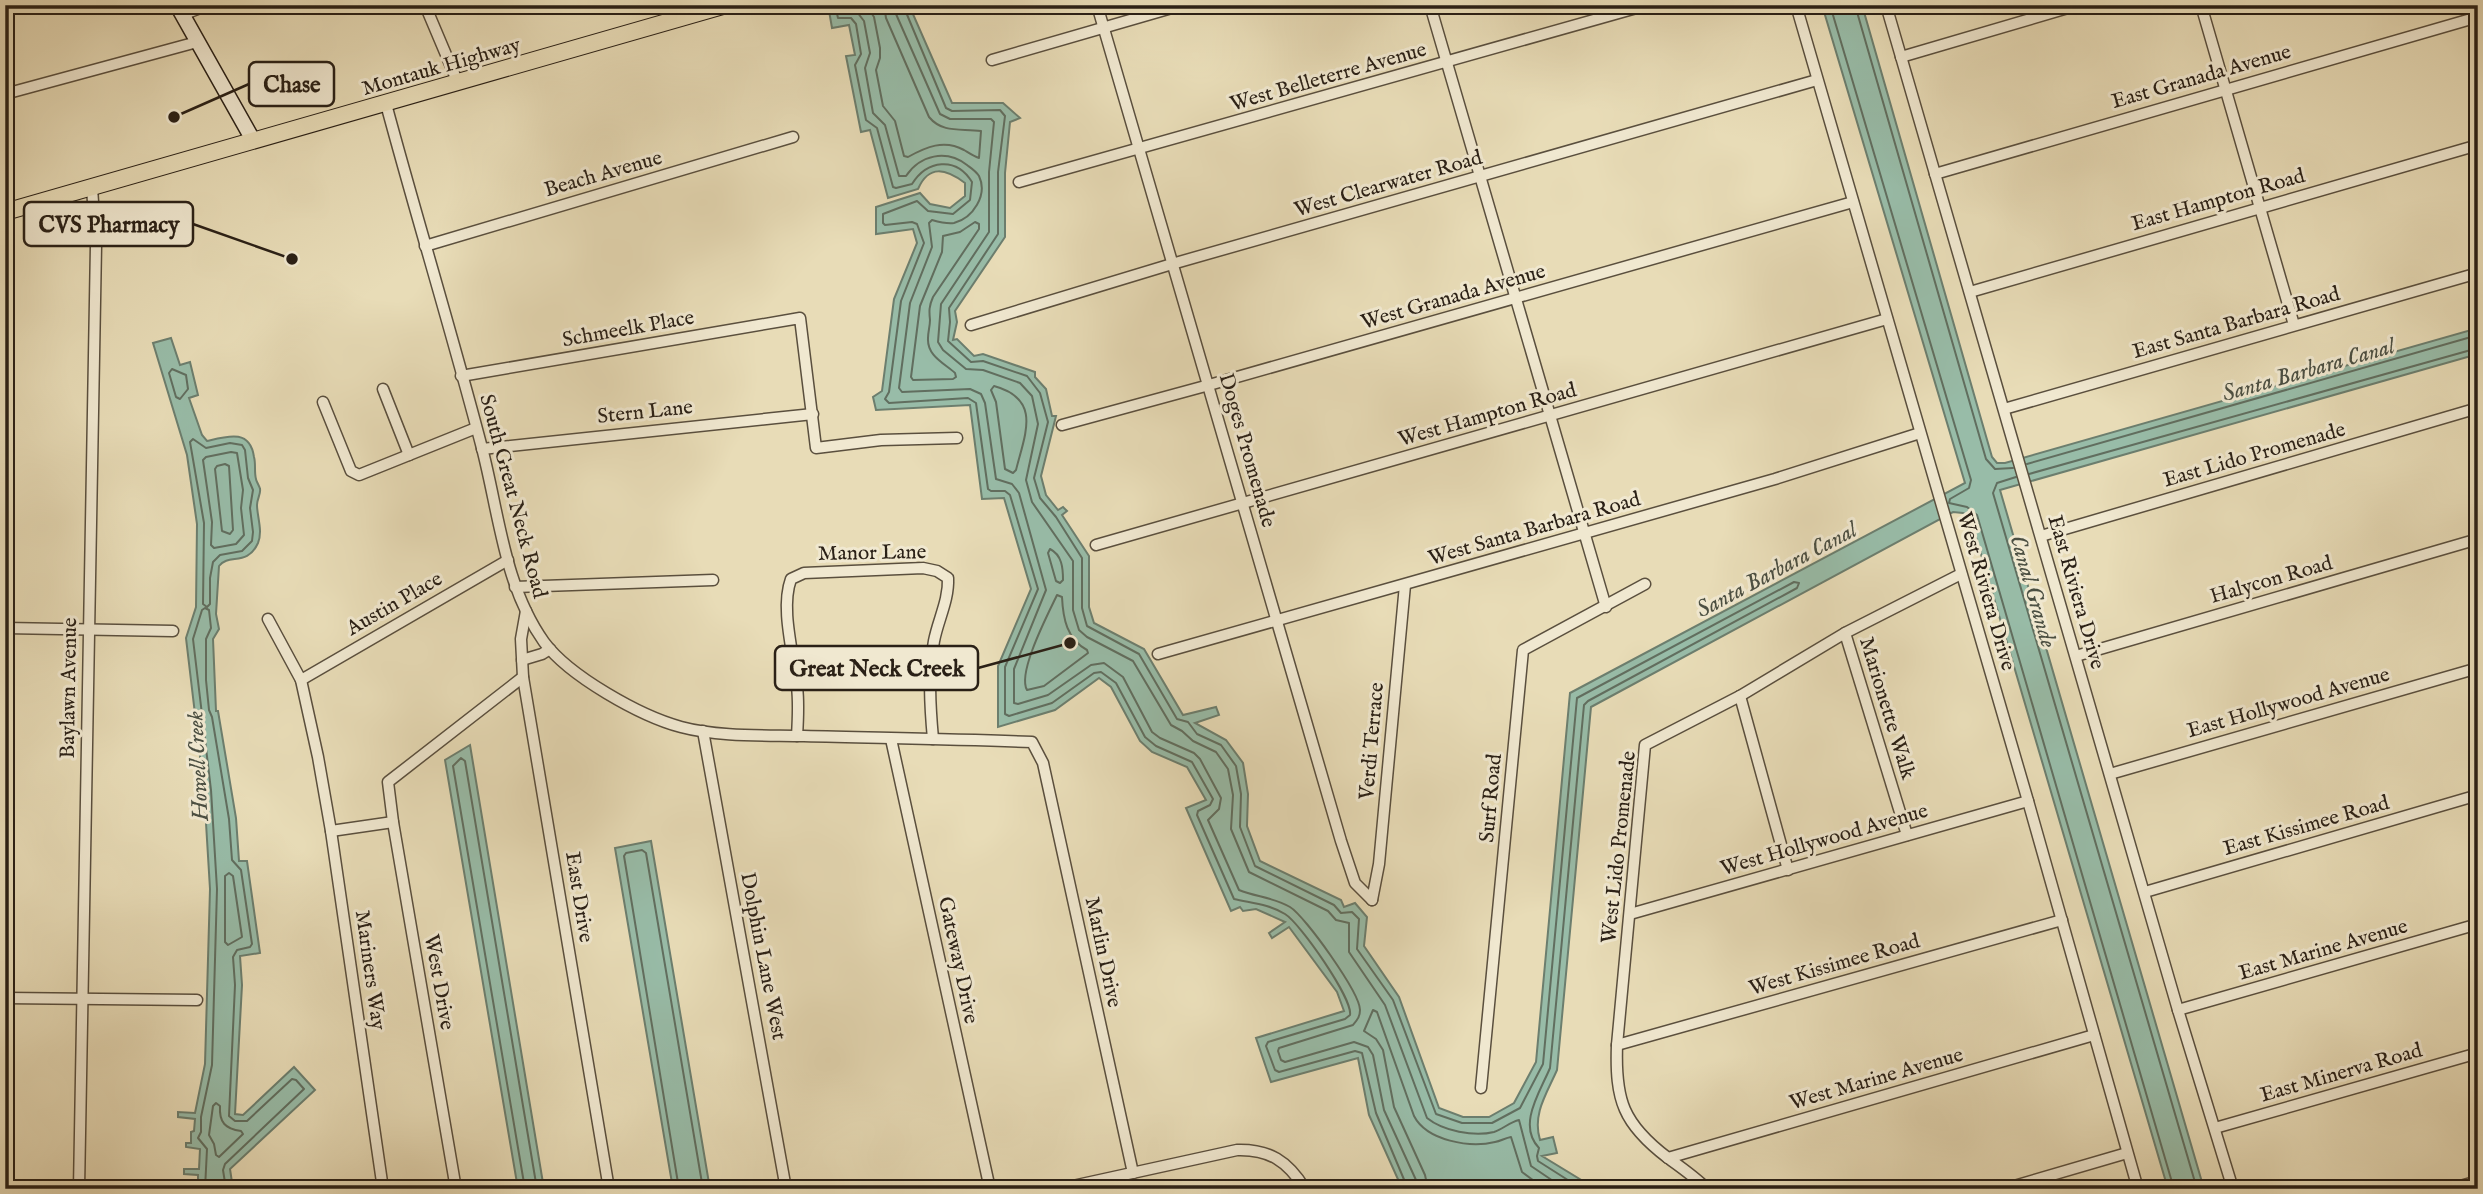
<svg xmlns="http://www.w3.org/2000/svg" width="2483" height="1194" font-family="'IM FELL English',serif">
  <rect width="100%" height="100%" fill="#e8dcb7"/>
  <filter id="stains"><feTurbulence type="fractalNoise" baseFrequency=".00286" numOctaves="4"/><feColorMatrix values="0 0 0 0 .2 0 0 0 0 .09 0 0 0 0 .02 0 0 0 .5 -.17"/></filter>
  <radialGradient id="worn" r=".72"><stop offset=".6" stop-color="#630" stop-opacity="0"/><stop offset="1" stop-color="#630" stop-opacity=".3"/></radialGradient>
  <g fill="#98bca8" stroke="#6c7e6e" stroke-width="2">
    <path d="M828 5H909L952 103H1003L1020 118 1010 122 1005 173V237L955 311 957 322 953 340 957 339 974 356 983 354 1035 372V377L1046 389 1052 416H1056L1041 476 1046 495 1058 510 1063 507 1067 511 1062 515 1089 556V607L1094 623 1144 649 1183 715 1216 707 1219 715 1195 723 1226 740 1243 763 1248 794 1247 826 1260 861 1341 900 1344 907 1355 903 1367 917 1364 946 1399 997 1439 1108 1463 1117H1489L1514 1103 1536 1062 1570 693 1965 483 1822 5H1862L1992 457 1997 463H2005L2478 328V354L2000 490 2204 1189H2168L1970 517 1963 513 1953 512 1591 707 1557 1070C1547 1093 1532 1114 1540 1140L1553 1137 1557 1153 1542 1156 1596 1189H1406L1401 1186 1369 1115 1358 1058 1271 1082 1256 1038 1344 1011 1337 992 1289 927 1272 938 1269 933 1285 922 1256 909 1243 911 1240 907 1231 911 1186 808 1206 800 1187 767 1152 752 1140 741 1111 687 1099 678 1055 710 998 727V666L1031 589 1004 498 982 499 970 405 876 410 873 397 882 391 894 299 917 243 913 229 876 234V207L920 193 930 204 950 208 965 196V183C946 169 929 164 918 189L888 198 870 130 861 132 846 56 855 55 849 25 832 28Z"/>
    <path d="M171 338 180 365 190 362 198 395 189 398 202 435 207 441C228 436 250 429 254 457 256 464 254 472 256 479 256 481 260 487 260 489 261 494 257 499 257 505 257 516 263 531 258 543 247 567 229 553 219 566L216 614 219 629 213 639 216 711H218L236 818 239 861H247L260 953 240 956 242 985 235 1114 243 1115 294 1067 315 1090 230 1169 233 1189H198V1175L184 1174V1169H199L200 1149 186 1147V1143H191V1132L194 1131 195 1119 178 1117V1112L195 1113 205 1064 210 889 204 790 186 638 196 607 197 524 187 455 153 343Z"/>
    <polygon points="470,745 544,1189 518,1189 445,760"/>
    <polygon points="651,841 710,1189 673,1189 615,848"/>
  </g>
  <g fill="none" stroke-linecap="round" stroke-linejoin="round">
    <g stroke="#616e5f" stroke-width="2">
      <path d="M835 5 838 18H851L856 24 861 54 855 65 866 120 877 128 893 187 896 188 912 184C927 160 956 156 972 182L970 200 953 214 928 211 917 201 883 214V223L885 225 912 222 917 224 924 243 901 301 889 392 885 399 889 403 968 398 976 403 988 489 991 491H1005L1010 495 1038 589 1005 667V714L1009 716 1052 703 1094 673 1101 672 1116 683 1145 737 1156 746 1192 762 1213 799 1210 805 1198 811 1197 815 1234 899C1250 903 1269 904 1285 914 1300 923 1353 999 1350 1015L1345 1019 1268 1042 1266 1046 1275 1070 1279 1072 1355 1051 1362 1053 1376 1113 1408 1189"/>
      <path d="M844 5 846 9 857 12 864 21 870 53 865 68 873 113 885 125 899 176H906C920 155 946 149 967 165 971 168 976 171 979 176 988 195 973 218 954 223 947 224 939 222 932 220L929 223 932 247 910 303 899 388 902 392 970 389 981 394 985 403 996 479 1012 484 1019 493 1046 590 1014 669V703L1018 704 1048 695 1091 665 1104 663 1123 677 1152 732 1160 738 1194 753 1200 759 1221 798 1219 809 1208 820 1239 890C1256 897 1273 897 1290 907 1305 916 1360 993 1360 1010 1360 1017 1357 1020 1353 1025L1279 1048 1278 1051 1281 1060 1285 1062 1354 1042 1368 1047 1373 1055 1384 1110 1416 1180 1417 1189"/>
      <path d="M866 5 874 17 880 48V58L876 70 883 106 895 121 904 156 908 157C926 147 944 139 964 150 969 153 973 156 979 158L981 131C962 128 943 134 929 117L886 18 884 5"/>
      <path d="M895 5 896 14 940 114 950 119H991L994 122 989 172V232L941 304 938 342 943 350 966 369 983 370 1020 383 1032 396 1038 424 1026 480 1032 502 1073 561V610L1079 630 1087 637 1133 661 1171 725 1182 731 1193 741 1216 752 1228 769 1233 795 1231 829 1249 872 1328 911 1336 920 1349 923V952L1385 1005 1427 1118C1443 1131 1474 1137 1494 1132 1503 1129 1510 1122 1519 1120L1531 1166 1565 1189"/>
      <path d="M903 5 946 108 952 111 1000 110 1005 116 998 172V234L949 308 950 322 948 341 971 362 983 361 1027 376 1040 393 1048 422 1034 478 1040 498 1056 517 1082 558V608L1087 626 1139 654 1177 719 1188 722 1197 734 1221 745 1236 766 1241 794 1240 827 1255 866 1334 905 1341 913 1352 912 1359 919 1357 949 1393 1000 1436 1114 1462 1123H1492L1520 1108 1543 1064 1577 698 1794 582 1799 583 1797 588 1588 701 1584 705 1550 1068C1540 1092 1517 1125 1539 1148L1537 1156 1538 1161 1582 1189"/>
      <polyline points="1830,5 1971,480 1969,488 1950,499 1949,503 1967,507 1977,515 2174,1189"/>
      <polyline points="1855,5 1986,459 1995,469 2013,468"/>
      <path d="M975 222 979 224V229L933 297C929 306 929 311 930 320 930 326 928 332 928 338 927 356 944 363 955 373L956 377 953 379 913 380 911 377 920 306 942 252 943 236 960 232Z"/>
      <polygon points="172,369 186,375 188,389 180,399 176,397 169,373"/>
      <path d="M994 386C1042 399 1025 434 1016 470L1013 473 1005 469 996 402 991 390Z"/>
      <polygon points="193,439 206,448 230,443 242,445 245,450 248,478 253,490 250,508 253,532 252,541 242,551 220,555 213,562 210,578 210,604 207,607 203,604 204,523 190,442"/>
      <polygon points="231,452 237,453 243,490 241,508 244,535 236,544 214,548 211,545 212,522 203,460 206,457"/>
      <polygon points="225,464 229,466 233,530 230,534 222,531 215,469 217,466"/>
      <polyline points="2027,464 2478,335"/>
      <polyline points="2029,474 2478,348"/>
      <polyline points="2016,477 1997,483 1993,493 2197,1189"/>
      <path d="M1050 549C1062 555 1063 568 1063 580L1060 583 1056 581 1048 553Z"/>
      <path d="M1057 595 1062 597C1063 619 1067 639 1087 650L1088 653 1044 686 1027 690C1017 673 1048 614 1057 595Z"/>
      <polygon points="229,873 233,876 242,937 228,945 225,942 225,876"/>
      <path d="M216 1103 220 1106C219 1122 225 1129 241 1131L243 1134 219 1157 216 1155 214 1144 209 1135 213 1106Z"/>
      <polyline points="205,1189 207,1149 198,1138 201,1132 201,1117 212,1065 217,889 211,790 193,639 202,610 205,608 209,610 211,628 206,639 206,680 209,710 212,717 229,819 232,860 241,870 252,944 250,947 237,950 233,957 235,985 229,1116 235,1121 247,1121 292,1079 296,1080 304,1089 225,1164 223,1170 226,1189"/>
      <polyline points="525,1189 453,766 461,758 465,761 537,1189"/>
      <polyline points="679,1189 624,856 626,853 642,850 646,853 703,1189"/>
      <path d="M1428 1189 1425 1175 1394 1107 1383 1050 1376 1039 1364 1031 1373 1010 1377 1012 1414 1116C1427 1141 1470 1148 1495 1142 1501 1141 1505 1138 1511 1137L1522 1172 1545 1189"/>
    </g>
    <defs>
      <g id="street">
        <polyline points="425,5 458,83"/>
        <polyline points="1097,5 1341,841 1355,883 1372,900"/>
        <polyline points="1430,5 1606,607"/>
        <polyline points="1796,5 2028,801 2138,1189"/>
        <polyline points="1886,5 2178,1010 2233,1189"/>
        <polyline points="2201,5 2294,325"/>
        <polyline points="182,15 208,5"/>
        <polyline points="1901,57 2078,5"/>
        <polyline points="992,60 1182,5"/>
        <polyline points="5,94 197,42"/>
        <path d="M386 104C417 219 452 333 482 448 499 513 504 586 544 642 569 676 640 716 681 727 718 737 766 735 804 736 880 738 956 739 1032 742L1043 763 1133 1173"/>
        <polyline points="1935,174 2478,17"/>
        <polyline points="1019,182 1647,5"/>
        <polyline points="425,246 793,137"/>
        <polyline points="1970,292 2478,145"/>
        <polyline points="971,325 1172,264 1817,80"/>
        <polyline points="461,376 800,318 816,448 881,440 957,438"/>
        <polyline points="383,389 409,455"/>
        <polyline points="323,402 351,471 359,475 476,428"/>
        <polyline points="2004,409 2478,273"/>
        <polyline points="1062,425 1209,385 1853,202"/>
        <polyline points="482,449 813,414"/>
        <polyline points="2041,536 2478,408"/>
        <polyline points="1096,545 1887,319"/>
        <polyline points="515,587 713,580"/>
        <polyline points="526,611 521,639 523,677 609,1189"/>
        <polyline points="268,619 301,680 318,757 331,831 383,1189"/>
        <polyline points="5,628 173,631"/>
        <polyline points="1845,633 1907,835"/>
        <polyline points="1158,654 1775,479 1920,433"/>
        <polyline points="2076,656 2478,539"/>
        <polyline points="522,660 542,654 550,649"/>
        <polyline points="301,680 508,560"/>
        <polyline points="1740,696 1788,870"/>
        <polyline points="703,731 786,1189"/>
        <path d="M797 736C798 720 799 703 797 687 794 654 780 609 791 579L804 573 923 568 937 571 948 578C949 600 938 620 934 641 928 674 930 706 933 739"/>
        <polyline points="891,739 990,1189"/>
        <polyline points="2110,774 2478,668"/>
        <polyline points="331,831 393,822"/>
        <polyline points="2145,892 2478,795"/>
        <polyline points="1372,900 1379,864 1405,585"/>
        <polyline points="1630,914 2028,801"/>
        <polyline points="5,998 197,1000"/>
        <polyline points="2178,1010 2478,924"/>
        <polyline points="1617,1045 2062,920"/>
        <polyline points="1481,1088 1523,650 1645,584"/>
        <polyline points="2215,1128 2478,1053"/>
        <polyline points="1668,1158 2094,1035"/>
        <polyline points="79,1189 96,245 92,188"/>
        <polyline points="456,1189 393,822 388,782 523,677"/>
        <path d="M1059 1189 1237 1150C1269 1149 1288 1161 1305 1189"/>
        <path d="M1707 1189C1695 1177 1682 1168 1668 1158 1623 1124 1615 1100 1617 1045L1645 745 1740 696 1845 633 1961 574"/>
        <polyline points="2004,1189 2127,1153"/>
        <polyline points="2450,1189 2478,1181"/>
      </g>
      <polyline id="secondary" points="177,5 253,140"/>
      <polyline id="primary" points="5,212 726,5"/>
    </defs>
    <use href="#street" stroke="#5a4f3e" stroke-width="13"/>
    <use href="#secondary" stroke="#2a2016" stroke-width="17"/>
    <use href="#primary" stroke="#2a2016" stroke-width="18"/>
    <use href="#street" stroke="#f0e8d0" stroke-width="10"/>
    <use href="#secondary" stroke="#f0e8d0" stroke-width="14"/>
    <use href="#primary" stroke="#e8dcb7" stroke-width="16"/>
  </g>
  <g text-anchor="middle" stroke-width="6" stroke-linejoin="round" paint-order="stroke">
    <g font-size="21" fill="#2a2016" stroke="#f0e8d0">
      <text transform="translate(441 66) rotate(-16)" y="7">Montauk Highway</text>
      <text transform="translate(1328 76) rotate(-16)" y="7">West Belleterre Avenue</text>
      <text transform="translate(2201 76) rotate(-16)" y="7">East Granada Avenue</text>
      <text transform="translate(603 173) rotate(-16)" y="7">Beach Avenue</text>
      <text transform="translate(1388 183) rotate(-16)" y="7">West Clearwater Road</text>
      <text transform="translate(2218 199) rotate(-16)" y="7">East Hampton Road</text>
      <text transform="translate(1453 296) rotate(-16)" y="7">West Granada Avenue</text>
      <text transform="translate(2236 322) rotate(-16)" y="7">East Santa Barbara Road</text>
      <text transform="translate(628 328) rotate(-10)" y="7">Schmeelk Place</text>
      <text transform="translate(645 411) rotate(-6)" y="7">Stern Lane</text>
      <text transform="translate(1487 414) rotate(-16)" y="7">West Hampton Road</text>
      <text transform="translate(1248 450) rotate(74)" y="7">Doges Promenade</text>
      <text transform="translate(2254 454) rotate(-16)" y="7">East Lido Promenade</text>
      <text transform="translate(514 496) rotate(75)" y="7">South Great Neck Road</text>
      <text transform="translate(1534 528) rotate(-16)" y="7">West Santa Barbara Road</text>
      <text transform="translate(872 552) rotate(-1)" y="7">Manor Lane</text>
      <text transform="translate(2271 579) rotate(-16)" y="7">Halycon Road</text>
      <text transform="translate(1987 591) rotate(74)" y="7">West Riviera Drive</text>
      <text transform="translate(2077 592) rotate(74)" y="7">East Riviera Drive</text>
      <text transform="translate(394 603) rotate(-30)" y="7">Austin Place</text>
      <text transform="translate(68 688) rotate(-89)" y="7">Baylawn Avenue</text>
      <text transform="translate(2288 702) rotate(-16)" y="7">East Hollywood Avenue</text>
      <text transform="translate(1888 708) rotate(73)" y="7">Marionette Walk</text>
      <text transform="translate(1371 741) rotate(-85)" y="7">Verdi Terrace</text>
      <text transform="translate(1490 798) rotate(-85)" y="7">Surf Road</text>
      <text transform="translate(2306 825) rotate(-16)" y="7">East Kissimee Road</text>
      <text transform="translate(1824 839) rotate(-16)" y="7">West Hollywood Avenue</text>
      <text transform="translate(1618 847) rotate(-84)" y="7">West Lido Promenade</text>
      <text transform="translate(580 897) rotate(81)" y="7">East Drive</text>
      <text transform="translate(2323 949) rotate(-16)" y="7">East Marine Avenue</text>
      <text transform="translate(1104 952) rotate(78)" y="7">Marlin Drive</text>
      <text transform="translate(764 956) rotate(79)" y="7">Dolphin Lane West</text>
      <text transform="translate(959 960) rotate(78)" y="7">Gateway Drive</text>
      <text transform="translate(1834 964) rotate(-16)" y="7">West Kissimee Road</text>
      <text transform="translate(371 970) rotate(82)" y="7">Mariners Way</text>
      <text transform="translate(440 982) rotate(80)" y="7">West Drive</text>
      <text transform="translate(2341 1072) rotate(-16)" y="7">East Minerva Road</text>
      <text transform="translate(1876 1078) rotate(-16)" y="7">West Marine Avenue</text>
    </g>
    <g font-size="23" font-style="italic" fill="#4b4f42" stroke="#f0e8d0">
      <text transform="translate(2308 369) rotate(-16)" y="8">Santa Barbara Canal</text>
      <text transform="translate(1776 569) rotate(-28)" y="8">Santa Barbara Canal</text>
      <text transform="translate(2034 591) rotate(74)" y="8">Canal Grande</text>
      <text transform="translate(197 766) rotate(-93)" y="8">Howell Creek</text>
    </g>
  </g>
  <path fill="none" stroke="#2a2016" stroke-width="2.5" d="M174 117L249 84M292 259L193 224M1070 643L978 668"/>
  <g fill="#2a2016" stroke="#f0e8d0" stroke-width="2.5">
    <circle cx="174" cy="117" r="7"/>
    <circle cx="292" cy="259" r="7"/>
    <circle cx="1070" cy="643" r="7"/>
  </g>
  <g fill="#f0e8d0" stroke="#2a2016" stroke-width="2.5">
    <rect x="249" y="62" width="85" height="44" rx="7"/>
    <rect x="24" y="202" width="169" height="44" rx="7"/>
    <rect x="775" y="646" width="203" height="44" rx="7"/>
  </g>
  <g font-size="23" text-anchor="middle" font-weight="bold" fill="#2a2016">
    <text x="292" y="92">Chase</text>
    <text x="109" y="232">CVS Pharmacy</text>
    <text x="877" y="676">Great Neck Creek</text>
  </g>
  <rect width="2483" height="1194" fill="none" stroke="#e8dcb7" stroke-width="28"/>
  <rect x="7" y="7" width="2469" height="1180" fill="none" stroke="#2a2016" stroke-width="3.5"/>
  <rect x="14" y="14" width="2455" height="1166" fill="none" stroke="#2a2016" stroke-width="2"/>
  <rect width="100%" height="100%" filter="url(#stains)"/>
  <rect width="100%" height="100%" fill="url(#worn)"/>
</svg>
